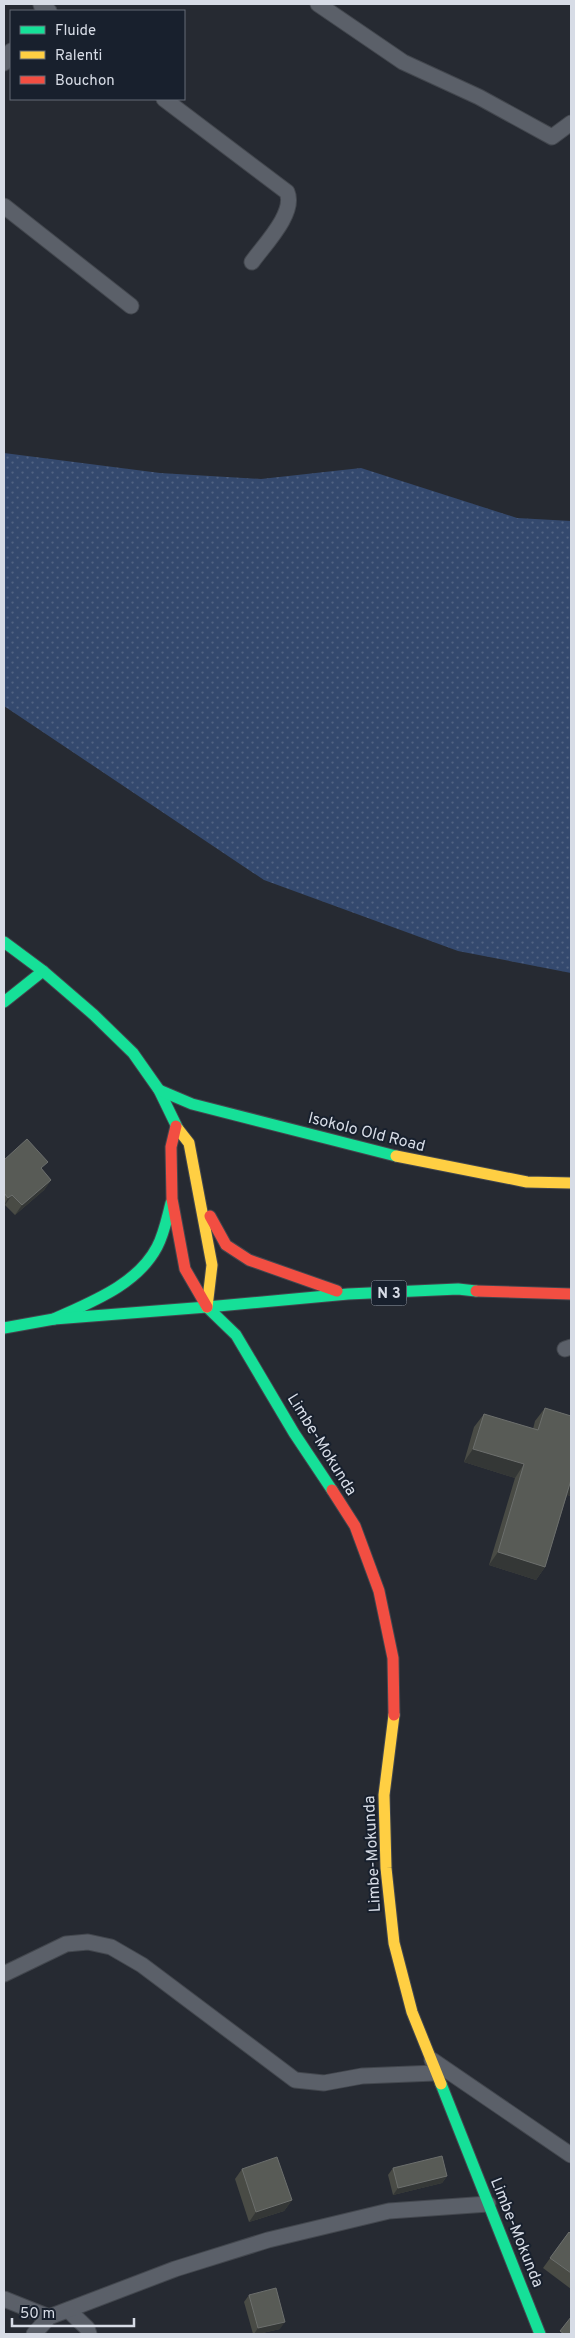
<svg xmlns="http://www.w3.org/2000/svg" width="575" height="2338" font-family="Overpass,sans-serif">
  <defs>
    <pattern id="grass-dots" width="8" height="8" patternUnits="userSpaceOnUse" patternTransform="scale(1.25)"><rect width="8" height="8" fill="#34496e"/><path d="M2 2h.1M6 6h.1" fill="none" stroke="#516383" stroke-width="1.8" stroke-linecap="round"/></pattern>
  </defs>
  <rect width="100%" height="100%" fill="#262a32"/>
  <polygon fill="url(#grass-dots)" points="4,453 160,473 261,479 361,468 517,518 571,521 571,973 458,951 264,880 4,706"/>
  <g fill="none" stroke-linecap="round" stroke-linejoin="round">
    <defs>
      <g id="street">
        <polyline points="318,4 403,62 479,97 552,137 571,123"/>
        <polyline points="41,5 49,11"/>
        <polyline points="4,63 11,51"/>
        <path d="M164 99 287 192C296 213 264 245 252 262"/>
        <polyline points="4,206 131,306"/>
        <polyline points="565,1349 571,1347"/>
        <polyline points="4,1974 66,1944 88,1942 111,1947 142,1965 295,2080 324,2083 362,2076 435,2073"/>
        <polyline points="432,2060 571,2155"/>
        <polyline points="4,2299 49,2317"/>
        <polyline points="68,2310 87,2328 89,2334"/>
        <polyline points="34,2334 49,2317 175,2269 268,2240 389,2211 488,2204"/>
      </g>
      <g id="fast">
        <polyline points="4,942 43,971 94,1015 133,1053 159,1090 178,1129"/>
        <polyline points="4,1002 43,971"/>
        <polyline points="159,1090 192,1104 396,1156"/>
        <polyline points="207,1307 348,1294 458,1289 476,1291"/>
        <path d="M54 1319C91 1302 137 1285 157 1247 164 1234 167 1218 171 1203"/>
        <polyline points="4,1328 54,1319 207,1307 236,1335 294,1433 332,1490"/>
        <polyline points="441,2084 540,2334"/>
      </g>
      <g id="slow">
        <polyline points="178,1129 189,1143 212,1265 207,1307"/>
        <polyline points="396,1156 527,1182 571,1183"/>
        <polyline points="394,1715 384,1795 386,1868 394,1943 412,2012 441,2084"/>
      </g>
      <g id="jam">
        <polyline points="176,1126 171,1147 172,1199 185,1269 207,1307"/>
        <polyline points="210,1216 226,1245 249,1260 337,1291"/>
        <polyline points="476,1291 571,1294"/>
        <polyline points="332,1490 355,1526 379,1591 393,1658 394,1715"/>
      </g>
    </defs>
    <use href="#street" stroke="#43474e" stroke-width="17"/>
    <use href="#fast" stroke="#43474e" stroke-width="13"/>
    <use href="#slow" stroke="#43474e" stroke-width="13"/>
    <use href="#jam" stroke="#43474e" stroke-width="13"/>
    <use href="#street" stroke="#5b6069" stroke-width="15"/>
    <use href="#fast" stroke="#16e098" stroke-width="11"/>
    <use href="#slow" stroke="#ffcf43" stroke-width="11"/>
    <use href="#jam" stroke="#f24e42" stroke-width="11"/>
  </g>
  <g fill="#494b45">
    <polygon points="4,1160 42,1170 51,1180 44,1190 15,1215 5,1205 4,1206"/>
    <polygon points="545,1408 571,1416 571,1496 567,1495 545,1567 536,1580 489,1565 515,1478 464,1462 474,1427 484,1414 533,1429 535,1421"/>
    <polygon points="393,2168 447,2176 442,2183 393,2195 388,2175"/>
    <polygon points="242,2169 292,2200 284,2211 249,2222 235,2179"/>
    <polygon points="569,2232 571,2234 571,2289 543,2268"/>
    <polygon points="249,2295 280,2329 258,2334 253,2334 244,2302"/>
  </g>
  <g fill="#343736">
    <polygon points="51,1180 44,1190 15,1215 22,1205"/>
    <polygon points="12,1195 5,1205 4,1206 4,1205 8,1198"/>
    <polygon points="473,1449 524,1464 515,1478 464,1462"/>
    <polygon points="571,1480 571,1496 562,1493"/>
    <polygon points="498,1552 545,1567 536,1580 489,1565"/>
    <polygon points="447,2176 442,2183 393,2195 398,2188"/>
    <polygon points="292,2200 284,2211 249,2222 256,2212"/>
    <polygon points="285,2322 280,2329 258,2334 254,2334 258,2328"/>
  </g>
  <g fill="#585b56" stroke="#6c6f6d">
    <polygon points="27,1139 48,1162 41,1168 51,1180 22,1205 12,1195 8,1198 4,1193 4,1160"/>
    <polygon points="545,1408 571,1416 571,1480 545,1567 498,1552 524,1464 473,1449 484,1414 538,1430"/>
    <polygon points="442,2156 447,2176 398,2188 393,2168"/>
    <polygon points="277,2157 292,2200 256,2212 242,2169"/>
    <polygon points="569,2232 571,2234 571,2273 550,2258"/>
    <polygon points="276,2288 285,2322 258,2328 249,2295"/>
    <polygon points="571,2317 571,2334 564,2334 560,2331"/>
  </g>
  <g text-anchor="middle" stroke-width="4" stroke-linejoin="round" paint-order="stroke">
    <rect fill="#18202d" stroke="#9ea4ae" stroke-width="1" x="371.5" y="1280.5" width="35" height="25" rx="4"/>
    <g font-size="15" font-weight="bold" fill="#d7dce6">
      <text x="389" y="1298">N 3</text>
    </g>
    <g font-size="16" fill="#d7dce6" stroke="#18202d">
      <text transform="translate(367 1131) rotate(14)" y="6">Isokolo Old Road</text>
      <text transform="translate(323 1444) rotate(58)" y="6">Limbe-Mokunda</text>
      <text transform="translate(371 1854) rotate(-93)" y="6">Limbe-Mokunda</text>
      <text transform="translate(518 2232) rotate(68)" y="6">Limbe-Mokunda</text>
    </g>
  </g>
  <rect width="575" height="2338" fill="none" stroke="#d7dce6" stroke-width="10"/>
  <rect x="10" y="10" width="175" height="90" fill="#18202d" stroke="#646b77"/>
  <rect x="20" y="26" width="25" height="8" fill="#16e098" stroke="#646b77"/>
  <text x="55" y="35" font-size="15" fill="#d7dce6">Fluide</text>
  <rect x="20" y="51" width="25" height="8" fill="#ffcf43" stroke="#646b77"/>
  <text x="55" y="60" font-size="15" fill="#d7dce6">Ralenti</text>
  <rect x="20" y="76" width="25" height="8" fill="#f24e42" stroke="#646b77"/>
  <text x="55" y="85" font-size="15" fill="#d7dce6">Bouchon</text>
  <path d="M12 2318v8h122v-8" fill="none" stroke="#d7dce6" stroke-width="2.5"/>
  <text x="20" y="2318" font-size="15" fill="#d7dce6" stroke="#18202d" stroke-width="4" paint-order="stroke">50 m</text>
</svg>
